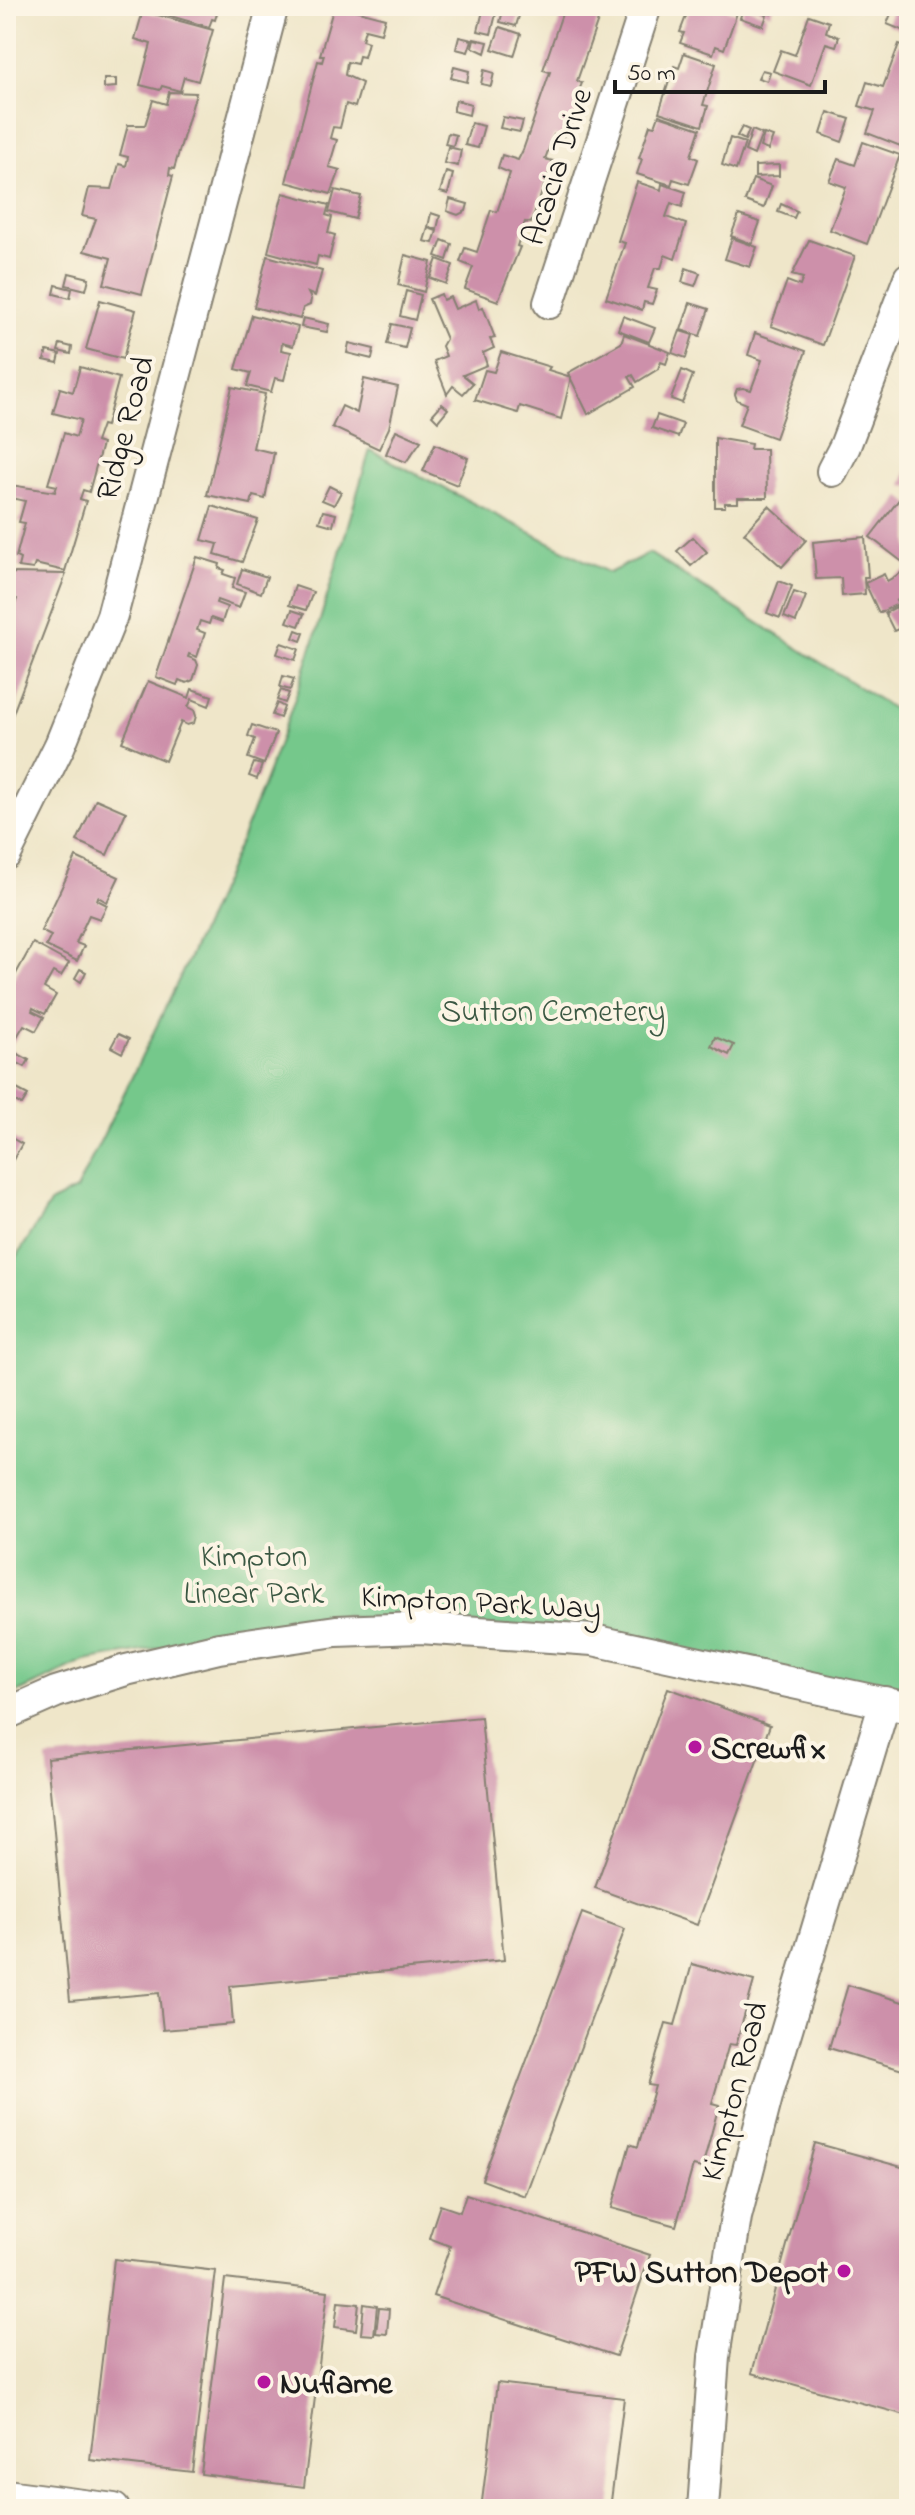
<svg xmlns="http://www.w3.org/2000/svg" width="915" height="2515" font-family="'Indie Flower',sans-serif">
  <rect width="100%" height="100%" fill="#fcf5e5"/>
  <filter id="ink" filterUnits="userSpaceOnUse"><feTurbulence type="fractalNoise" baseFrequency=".0125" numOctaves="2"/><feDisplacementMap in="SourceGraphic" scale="16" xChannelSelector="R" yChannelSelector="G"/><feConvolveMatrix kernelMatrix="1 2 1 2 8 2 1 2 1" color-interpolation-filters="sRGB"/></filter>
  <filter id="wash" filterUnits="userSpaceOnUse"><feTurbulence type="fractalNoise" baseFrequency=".006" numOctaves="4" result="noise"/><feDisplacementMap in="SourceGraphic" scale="32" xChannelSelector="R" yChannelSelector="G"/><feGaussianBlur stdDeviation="1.8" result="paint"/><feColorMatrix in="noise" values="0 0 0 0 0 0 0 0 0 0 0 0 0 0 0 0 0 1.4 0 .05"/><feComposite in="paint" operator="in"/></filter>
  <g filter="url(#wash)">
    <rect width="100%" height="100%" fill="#efe6c9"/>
    <path fill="#74c88b" stroke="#487254" stroke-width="2" d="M370 450 609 573 649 553 909 719V1701L344 1616 85 1661 6 1698V1274L51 1202 76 1190C162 1018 249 843 308 659 330 590 349 519 370 450Z"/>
    <g id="blocks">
      <g fill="#cd90aa">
        <polygon points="162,6 219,6 215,20 212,19 209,27 160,13"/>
        <polygon points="334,6 356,6 355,10 385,18 381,33 365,29 362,40 368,42 364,57 359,56 357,64 347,62 345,75 362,83 355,107 346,104 340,128 333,127 330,138 337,140 329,167 340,170 331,194 286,182 318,61 322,62 324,55 320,55"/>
        <polygon points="690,6 728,6 726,10 737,13 724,49 716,46 713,54 680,43 684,33 680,32"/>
        <polygon points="744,6 767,15 763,26 740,18"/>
        <polygon points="750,6 773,6 771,14"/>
        <polygon points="894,6 909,6 909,33 887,24"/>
        <polygon points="564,8 598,20 577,81 582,83 576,98 580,100 570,128 567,127 563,138 554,135 545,159 553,161 531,223 525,222 517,246 520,247 498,301 465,289 473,267 460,262 465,248 477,252 491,210 497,212 510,173 498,168 502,155 518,160 523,150 550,72 543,70"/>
        <polygon points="143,11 213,30 198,81 184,77 180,91 162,86 160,90 140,85 151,44 135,39"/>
        <polygon points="483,11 496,14 491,34 478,31"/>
        <polygon points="503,11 519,16 516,26 500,22"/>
        <polygon points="809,15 829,22 826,32 839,37 836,46 826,43 811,85 773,71 781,50 795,55"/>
        <polygon points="500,27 521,34 514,56 492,49"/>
        <polygon points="459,37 472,40 468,52 456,49"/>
        <polygon points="474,39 488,42 485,53 472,47"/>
        <polygon points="899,44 909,47 909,131 903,147 867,133 875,111 859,106 867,82 883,87"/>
        <polygon points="684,53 716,64 703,105 708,106 702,126 659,112 674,66 679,68"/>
        <polygon points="454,67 469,71 467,82 451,78"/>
        <polygon points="484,70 494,73 491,86 481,84"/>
        <polygon points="762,70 770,72 767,81 758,78"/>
        <polygon points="104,79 116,79 116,87 104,88"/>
        <polygon points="169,92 196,93 174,169 170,168 169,175 173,176 142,294 104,284 111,258 84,251 96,219 82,216 89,188 112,189 119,164 126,166 128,157 120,155 128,125 145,125 153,100 166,104"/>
        <polygon points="456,100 471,104 469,115 453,111"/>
        <polygon points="828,112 850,119 842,142 821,134"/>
        <polygon points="659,115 700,129 691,156 698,159 689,184 673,179 671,185 637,174 642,159 639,158 650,125 655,126"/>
        <polygon points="503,117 523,121 520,132 500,128"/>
        <polygon points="471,123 484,126 478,148 465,145"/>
        <polygon points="742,127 749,130 745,140 737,136"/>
        <polygon points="752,130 762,134 754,155 745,151"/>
        <polygon points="448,133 456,135 453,146 445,144"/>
        <polygon points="764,134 773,137 768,150 760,147"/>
        <polygon points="730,138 745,143 736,170 722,165"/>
        <polygon points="863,142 900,155 867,244 830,230 846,187 829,181 838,159 855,165"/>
        <polygon points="448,147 461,150 458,166 444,163"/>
        <polygon points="779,165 779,176 755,177 755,166"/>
        <polygon points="446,172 453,174 448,194 440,192"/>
        <polygon points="753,179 772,186 764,208 745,201"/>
        <polygon points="637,182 661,190 662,184 686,192 682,207 671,203 666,217 686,224 675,259 665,255 661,268 655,268 648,288 657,290 652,304 644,302 642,310 606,298 625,243 618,241"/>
        <polygon points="335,190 361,196 355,219 329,212"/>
        <polygon points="283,193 329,205 326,215 332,217 328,233 335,235 329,259 318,256 316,265 268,252"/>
        <polygon points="450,199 468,204 466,211 458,215 447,211"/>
        <polygon points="781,204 797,211 794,218 778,212"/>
        <polygon points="431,213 440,216 437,229 428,227"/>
        <polygon points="739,215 760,222 752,244 731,236"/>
        <polygon points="428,228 437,231 433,243 424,241"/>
        <polygon points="732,238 757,247 750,267 725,259"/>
        <polygon points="442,240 452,244 447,260 436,256"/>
        <polygon points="809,240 855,256 823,345 771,326 787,281 800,286 803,278 792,275"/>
        <polygon points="405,255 431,262 424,292 398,285"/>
        <polygon points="267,256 322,271 315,296 308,293 311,299 310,305 303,308 300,319 254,307"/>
        <polygon points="437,259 453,265 446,284 430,278"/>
        <polygon points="686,268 700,273 695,286 682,282"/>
        <polygon points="69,273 89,278 86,290 66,285"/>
        <polygon points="56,285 72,289 70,298 54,294"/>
        <polygon points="406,291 421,295 415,320 400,316"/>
        <polygon points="441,294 443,300 450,297 455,309 476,300 479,309 483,307 495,338 490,339 494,348 483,353 487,365 463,375 473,383 463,394 453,386 447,394 434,361 446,356 442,346 446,339 429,299"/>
        <polygon points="100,300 136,310 123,359 86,349"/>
        <polygon points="690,303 709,309 700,336 681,330"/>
        <polygon points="252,315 298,327 293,346 282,343 281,350 291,352 284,380 275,378 271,392 247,386 251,373 236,369"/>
        <polygon points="623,316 655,328 649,342 618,330"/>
        <polygon points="303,318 329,324 327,332 301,327"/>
        <polygon points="392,324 410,328 405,348 387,344"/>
        <polygon points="680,331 693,335 686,358 672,353"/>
        <polygon points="755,333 806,351 775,438 739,425 747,404 737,400 735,394 737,389 743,388 751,390 762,360 748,355"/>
        <polygon points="624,334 670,352 666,364 661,362 658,369 637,382 633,375 629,377 635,387 588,414 568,373 621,343"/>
        <polygon points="349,343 374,349 372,359 347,353"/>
        <polygon points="60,344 72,347 71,354 58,351"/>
        <polygon points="47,351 60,354 58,363 44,360"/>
        <polygon points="501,352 550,367 548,370 571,377 561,419 520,406 518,413 475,400 485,370 494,372"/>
        <polygon points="80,367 119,378 106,426 102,425 96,442 102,444 89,492 83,490 80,499 86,501 65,571 35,564 33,569 18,567 20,559 16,557 25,523 19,522 25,501 7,497 11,485 55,492 57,486 48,484 64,433 76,437 81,420 53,413 60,388 73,392"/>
        <polygon points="682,370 693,375 682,403 671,399"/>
        <polygon points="364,379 398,387 389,428 379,449 332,427 342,406 357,413"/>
        <polygon points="232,387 265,394 253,448 274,453 265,499 253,496 251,504 207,495"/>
        <polygon points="442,404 448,409 438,421 432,415"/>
        <polygon points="657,415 683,424 678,437 652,428"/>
        <polygon points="396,430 421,441 406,462 386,454"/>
        <polygon points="715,438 751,444 750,449 766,449 767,498 738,498 738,503 725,503 725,507 715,507"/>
        <polygon points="435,444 468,458 457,485 423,471"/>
        <polygon points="909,465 909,487 902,485"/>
        <polygon points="329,486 341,492 334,505 322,500"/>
        <polygon points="901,497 909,503 909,567 870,537"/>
        <polygon points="212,506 258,520 242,562 215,554 218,544 202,540"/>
        <polygon points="769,506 806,540 782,567 744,533"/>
        <polygon points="323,511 336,514 333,526 319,522"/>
        <polygon points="693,537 707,552 691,566 677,551"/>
        <polygon points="865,537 868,577 864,577 865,594 842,596 841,578 816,579 813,542"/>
        <polygon points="197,557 220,564 219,568 225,570 223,574 235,578 232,588 245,592 239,608 217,600 216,603 227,607 222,622 211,618 209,624 200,621 197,630 205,633 197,657 189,654 188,657 196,660 198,665 193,680 187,683 179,680 177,685 156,677"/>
        <polygon points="242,569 267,577 261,593 237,584"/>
        <polygon points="906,570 909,577 909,595 896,601 898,604 879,613 865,583 884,574 887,581"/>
        <polygon points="9,573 66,574 10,721 6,720 6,619 9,620 17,599 6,594"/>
        <polygon points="779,581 792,586 780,618 767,613"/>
        <polygon points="295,586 313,592 306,610 289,605"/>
        <polygon points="794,592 806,596 796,622 784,617"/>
        <polygon points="896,607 905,626 894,631 885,613"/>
        <polygon points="292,610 304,614 299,626 287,622"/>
        <polygon points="296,630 304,633 301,641 293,638"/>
        <polygon points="281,643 299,649 295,660 277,654"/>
        <polygon points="283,676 294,679 290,690 280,687"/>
        <polygon points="148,681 189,698 192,689 212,696 209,706 192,699 188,707 194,710 196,716 194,723 187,725 181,722 165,761 122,742"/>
        <polygon points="281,690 289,693 285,703 277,700"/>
        <polygon points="277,703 284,707 280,718 272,715"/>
        <polygon points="252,725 276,733 264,764 248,758 255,739 248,736"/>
        <polygon points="254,763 262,765 257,779 249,776"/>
        <polygon points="96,799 126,812 107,855 77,841"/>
        <polygon points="76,857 119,877 107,902 98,897 97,900 107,905 100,919 89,915 76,943 84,946 77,961 46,946 51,936 41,931"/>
        <polygon points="33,943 69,963 61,976 53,972 44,988 56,995 45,1014 33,1008 32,1011 44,1017 36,1031 24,1025 12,1045 6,1042 6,992"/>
        <polygon points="80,969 86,972 81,982 75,978"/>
        <polygon points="118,1034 129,1039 122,1053 111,1047"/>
        <polygon points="715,1037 734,1045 729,1055 711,1046"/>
        <polygon points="7,1048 29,1060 25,1067 6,1057"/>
        <polygon points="13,1087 28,1095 22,1105 8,1097"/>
        <polygon points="6,1135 22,1144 6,1172"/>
        <polygon points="668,1688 770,1725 697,1925 595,1888"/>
        <polygon points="481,1717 504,1960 230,1986 233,2024 163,2030 159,1993 70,2001 47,1758"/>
        <polygon points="582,1913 625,1929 525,2196 482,2180"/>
        <polygon points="692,1964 754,1981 736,2045 729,2044 712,2103 719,2105 702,2168 693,2166 676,2226 612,2208 630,2144 638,2147 655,2086 648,2085 666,2023 675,2025"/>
        <polygon points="848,1985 909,2004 909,2072 829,2048"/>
        <polygon points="815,2143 909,2169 909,2416 752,2373"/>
        <polygon points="466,2194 650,2255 616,2356 433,2296 450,2246 429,2238 440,2205 460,2212"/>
        <polygon points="114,2259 216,2271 192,2472 90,2460"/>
        <polygon points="225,2279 328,2291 304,2487 201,2474"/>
        <polygon points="338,2302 359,2304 356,2330 335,2327"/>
        <polygon points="364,2304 377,2306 374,2335 361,2334"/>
        <polygon points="379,2308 389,2309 387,2334 376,2333"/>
        <polygon points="497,2383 624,2398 610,2509 481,2509"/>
      </g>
    </g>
  </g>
  <g filter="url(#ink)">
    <use href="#blocks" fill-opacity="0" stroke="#868172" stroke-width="2"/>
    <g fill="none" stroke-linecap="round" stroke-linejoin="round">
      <defs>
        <g id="street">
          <polyline points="549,303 646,6"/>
          <polyline points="832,471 845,446 909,278"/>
          <polyline points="6,854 60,745 112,616 273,6"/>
          <polyline points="6,1714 56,1692 126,1670 219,1648 336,1631 420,1628 593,1640 909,1708"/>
          <polyline points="6,2495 114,2509"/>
          <polyline points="703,2509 714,2357 736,2217 769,2089 885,1702"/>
        </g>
      </defs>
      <use href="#street" stroke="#868172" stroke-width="34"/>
      <use href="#street" stroke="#fff" stroke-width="30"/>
    </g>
  </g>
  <g fill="#b5179e" stroke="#fcf5e5" stroke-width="3">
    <circle cx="695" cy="1747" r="8"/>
    <circle cx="844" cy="2271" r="8"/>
    <circle cx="264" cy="2382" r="8"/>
  </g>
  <g text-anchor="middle" stroke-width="8" stroke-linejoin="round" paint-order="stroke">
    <g font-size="32" fill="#1c1c1c" stroke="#fcf5e5">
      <text transform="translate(556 166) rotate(-72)" y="11">Acacia Drive</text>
      <text transform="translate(124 428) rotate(-75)" y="11">Ridge Road</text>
      <text transform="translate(481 1601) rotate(3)" y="11">Kimpton Park Way</text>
      <text transform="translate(733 2091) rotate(-75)" y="11">Kimpton Road</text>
    </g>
    <g font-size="32" fill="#3b5843" stroke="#fcf5e5">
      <text x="553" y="1021">Sutton Cemetery</text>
      <text x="254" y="1566">Kimpton<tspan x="254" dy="37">Linear Park</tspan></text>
    </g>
    <g font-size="32" font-weight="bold" fill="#1c1c1c" stroke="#fcf5e5" text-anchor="start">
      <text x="711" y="1758">Screwfix</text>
      <text x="828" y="2282" text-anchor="end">PFW Sutton Depot</text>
      <text x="280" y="2393">Nuflame</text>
    </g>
  </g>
  <rect width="915" height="2515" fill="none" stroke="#fcf5e5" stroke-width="32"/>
  <path d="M615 80v12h210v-12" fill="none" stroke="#1c1c1c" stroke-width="4"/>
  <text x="627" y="80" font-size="24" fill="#1c1c1c" stroke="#fcf5e5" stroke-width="6" paint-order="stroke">50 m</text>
</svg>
